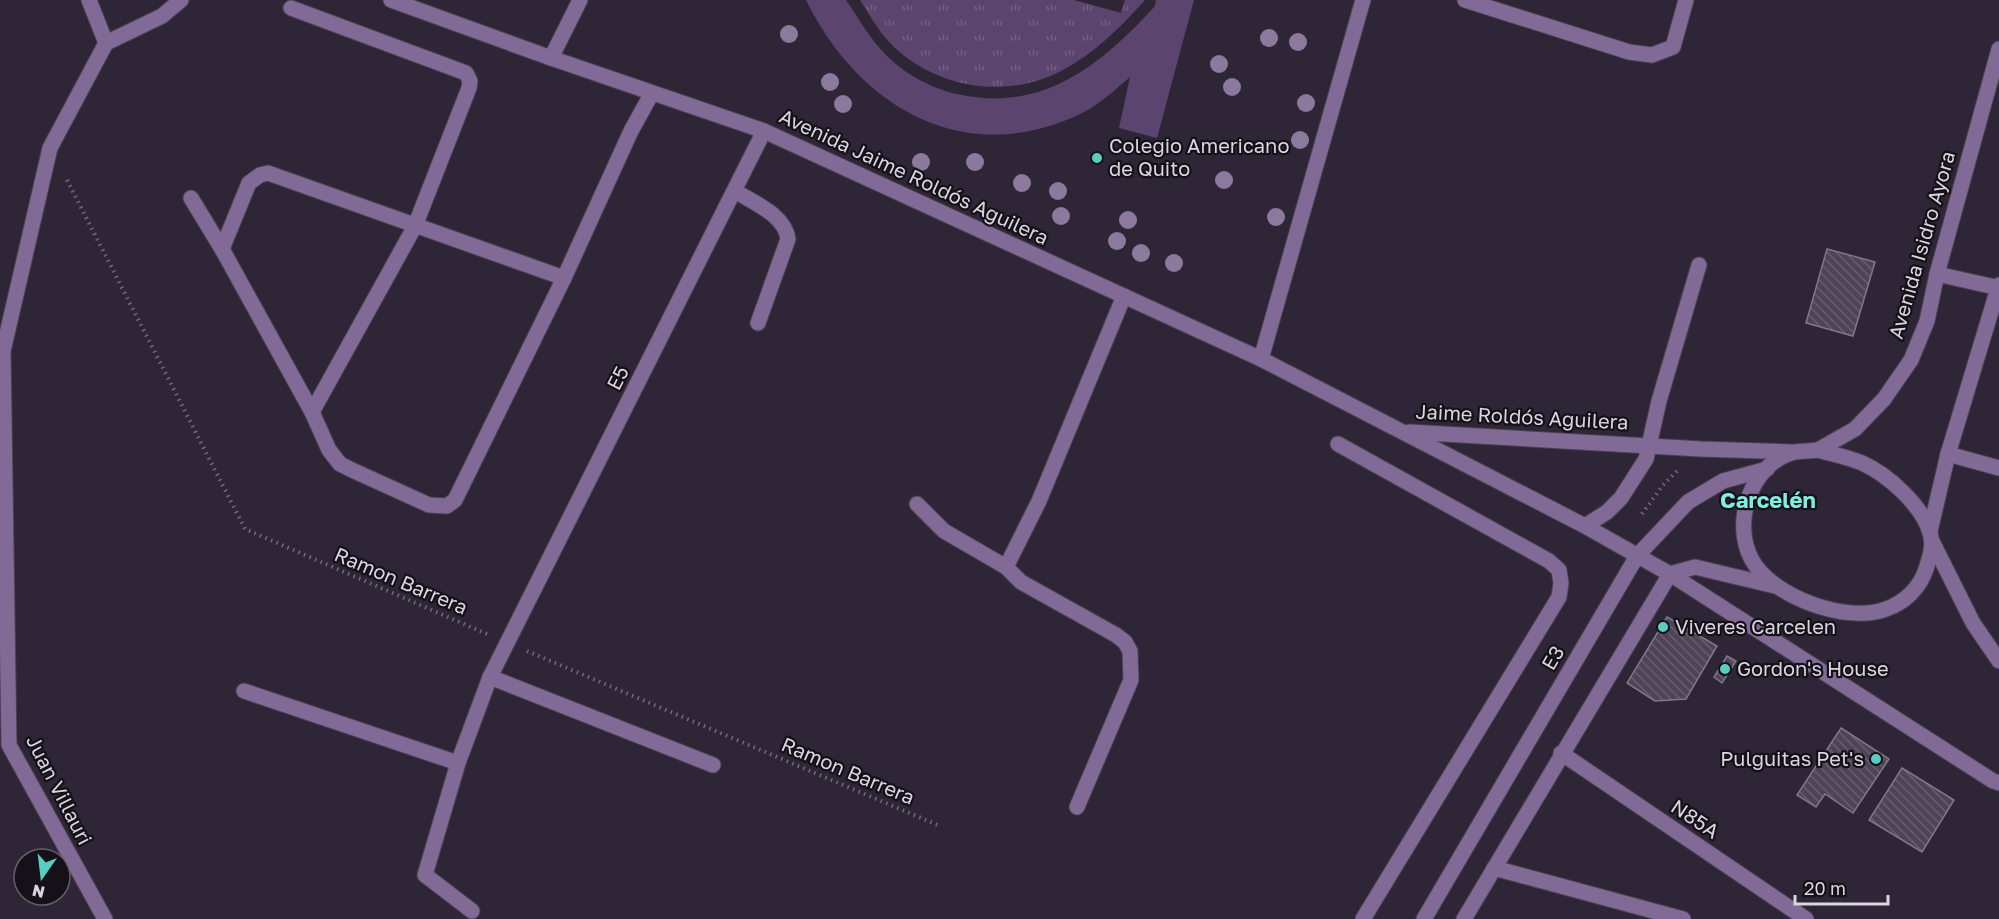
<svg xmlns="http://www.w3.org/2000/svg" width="1999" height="919" font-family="'Golos Text',sans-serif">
  <defs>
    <pattern id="grass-tufts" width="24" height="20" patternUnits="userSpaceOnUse" patternTransform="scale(1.5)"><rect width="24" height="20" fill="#5b456e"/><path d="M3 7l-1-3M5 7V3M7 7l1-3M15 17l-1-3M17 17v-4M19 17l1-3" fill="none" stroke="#725f82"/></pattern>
    <pattern id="building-back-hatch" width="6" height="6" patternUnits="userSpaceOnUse" patternTransform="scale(1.5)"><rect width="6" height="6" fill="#4d4455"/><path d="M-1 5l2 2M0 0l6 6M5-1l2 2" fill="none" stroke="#665e6d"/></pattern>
  </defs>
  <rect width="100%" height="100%" fill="#2e2636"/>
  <path fill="url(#grass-tufts)" d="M860 0H1074L1121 13 1125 0H1145C1121 27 1094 54 1061 71 1007 99 940 89 895 48 880 34 871 17 860 0Z"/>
  <path fill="#5b456e" d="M806 0H846C859 19 870 39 886 55 906 75 934 90 962 95 1045 112 1103 63 1155 6L1156 0H1194L1157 138 1119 128 1130 77C1115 90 1100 104 1082 113 966 170 859 108 806 0Z"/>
  <g fill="url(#building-back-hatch)" stroke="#81778a" stroke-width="1.5">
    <polygon points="1827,249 1875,262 1853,336 1806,323"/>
    <polygon points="1667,617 1717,646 1686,699 1655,701 1627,683"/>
    <polygon points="1727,656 1736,661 1722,683 1714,677"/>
    <polygon points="1841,728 1889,759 1853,813 1825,794 1816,807 1797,795"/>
    <polygon points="1902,768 1954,800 1922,852 1869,820"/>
  </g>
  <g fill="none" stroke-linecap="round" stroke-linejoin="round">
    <defs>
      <g id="minor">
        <polyline points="89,0 106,43"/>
        <polyline points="391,0 551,58 764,131 1261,359 1585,526 1670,574 1993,781 1999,783"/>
        <polyline points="1465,0 1629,52 1652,55 1673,47 1686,0"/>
        <polyline points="291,8 466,73 470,81 469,88 415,226 312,412"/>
        <polyline points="551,58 580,0"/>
        <path d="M735 191C754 203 785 215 788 239L758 323"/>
        <polyline points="191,198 222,249 312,412 329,450 340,464 352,470 429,505 447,506 455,500 564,278 631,131 652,93"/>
        <polyline points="222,249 249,183 260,175 268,173 564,278"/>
        <polyline points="1937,274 1999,288"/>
        <polyline points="1261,359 1363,0"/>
        <polyline points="1409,432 1701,449 1792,452"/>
        <polyline points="1338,444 1549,561 1559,570 1561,583 1559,597 1363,919"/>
        <path d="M1818 450C1832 454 1848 457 1862 463 1887 474 1923 506 1930 533 1934 545 1930 557 1926 569 1920 588 1904 603 1886 609 1847 624 1772 597 1752 560 1731 522 1751 463 1795 452 1802 451 1811 451 1818 450Z"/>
        <polyline points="1818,450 1855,429 1884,399 1911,360 1927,321 1937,274 1999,49"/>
        <polyline points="1948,454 1999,468"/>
        <polyline points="917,504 944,531 1006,567 1039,501 1124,296"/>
        <polyline points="1585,526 1607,512 1621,498 1646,459 1659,401 1699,265"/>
        <polyline points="1930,531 1948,454 1999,285"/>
        <polyline points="1932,541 1973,623 1999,661"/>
        <polyline points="1006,567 1021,582 1116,635 1125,642 1130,651 1131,680 1077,807"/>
        <polyline points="490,677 713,765"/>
        <polyline points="244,691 458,763"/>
        <polyline points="1561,753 1806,919"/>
        <polyline points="1494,868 1683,919"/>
        <polyline points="472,911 425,875 458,763 490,677 764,131"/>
        <polyline points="105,919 9,745 3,351 50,148 106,43 162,16 181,0"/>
        <polyline points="1424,919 1637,556 1688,502 1723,481 1767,469"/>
        <polyline points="1464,919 1670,574 1695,567 1775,586"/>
      </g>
    </defs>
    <use href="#minor" stroke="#4a4251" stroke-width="17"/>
    <g stroke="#726b79" stroke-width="4" stroke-dasharray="1.5 4.5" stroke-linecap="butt">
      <polyline points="67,180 245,529 487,634"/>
      <polyline points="1642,514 1663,485 1677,471"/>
      <polyline points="527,651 940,826"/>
    </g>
    <use href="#minor" stroke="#826a97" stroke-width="15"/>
  </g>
  <g fill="#8c799e">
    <circle cx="789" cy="34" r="9"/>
    <circle cx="1269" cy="38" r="9"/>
    <circle cx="1298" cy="42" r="9"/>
    <circle cx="1219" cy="64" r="9"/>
    <circle cx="830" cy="82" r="9"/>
    <circle cx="1232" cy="87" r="9"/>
    <circle cx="1306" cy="103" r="9"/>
    <circle cx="843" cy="104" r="9"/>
    <circle cx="1300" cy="140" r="9"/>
    <circle cx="921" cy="162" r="9"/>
    <circle cx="975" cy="162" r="9"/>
    <circle cx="1224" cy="180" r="9"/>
    <circle cx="1022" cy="183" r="9"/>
    <circle cx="1058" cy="191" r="9"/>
    <circle cx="1061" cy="216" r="9"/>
    <circle cx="1276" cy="217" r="9"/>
    <circle cx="1128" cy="220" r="9"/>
    <circle cx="1117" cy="241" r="9"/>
    <circle cx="1141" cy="253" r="9"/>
    <circle cx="1174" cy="263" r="9"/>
  </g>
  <g fill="#58cec1" stroke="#151118" stroke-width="2">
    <circle cx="1097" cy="158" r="6"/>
    <circle cx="1663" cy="627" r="6"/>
    <circle cx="1725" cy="669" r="6"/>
    <circle cx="1876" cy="759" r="6"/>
  </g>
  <g text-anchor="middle" stroke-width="4.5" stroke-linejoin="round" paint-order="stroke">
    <g font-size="20" fill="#dad5df" stroke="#151118" text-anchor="start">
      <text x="1109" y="153">Colegio Americano<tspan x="1109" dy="23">de Quito</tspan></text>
      <text x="1675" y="634">Viveres Carcelen</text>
      <text x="1737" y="676">Gordon's House</text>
      <text x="1864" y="766" text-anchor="end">Pulguitas Pet's</text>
    </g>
    <g font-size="20" fill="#dad5df" stroke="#151118">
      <text transform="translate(914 177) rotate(25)" y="7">Avenida Jaime Roldós Aguilera</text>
      <text transform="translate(1922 245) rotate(-74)" y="7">Avenida Isidro Ayora</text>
      <text transform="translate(618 378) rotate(-63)" y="7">E5</text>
      <text transform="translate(1522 417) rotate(3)" y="7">Jaime Roldós Aguilera</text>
      <text transform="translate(401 581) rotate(23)" y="7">Ramon Barrera</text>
      <text transform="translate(1553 658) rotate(-60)" y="7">E3</text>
      <text transform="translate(848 771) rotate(23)" y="7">Ramon Barrera</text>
      <text transform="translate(59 790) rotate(63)" y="7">Juan Villauri</text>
      <text transform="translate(1695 819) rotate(34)" y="7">N85A</text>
    </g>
    <g font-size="22" font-weight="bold" fill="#83ecdf" stroke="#151118">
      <text x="1768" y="508">Carcelén</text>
    </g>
  </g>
  <g transform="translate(42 877) rotate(194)"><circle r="28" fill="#151118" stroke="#645f68" stroke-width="1.5"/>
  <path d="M0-4.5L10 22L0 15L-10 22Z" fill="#58cec1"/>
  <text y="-9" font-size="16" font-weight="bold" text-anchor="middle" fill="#dad5df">N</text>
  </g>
  <path d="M1795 895v9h93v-9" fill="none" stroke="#dad5df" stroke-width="3"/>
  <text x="1804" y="895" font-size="18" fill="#dad5df" stroke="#151118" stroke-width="4.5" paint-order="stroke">20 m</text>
</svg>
